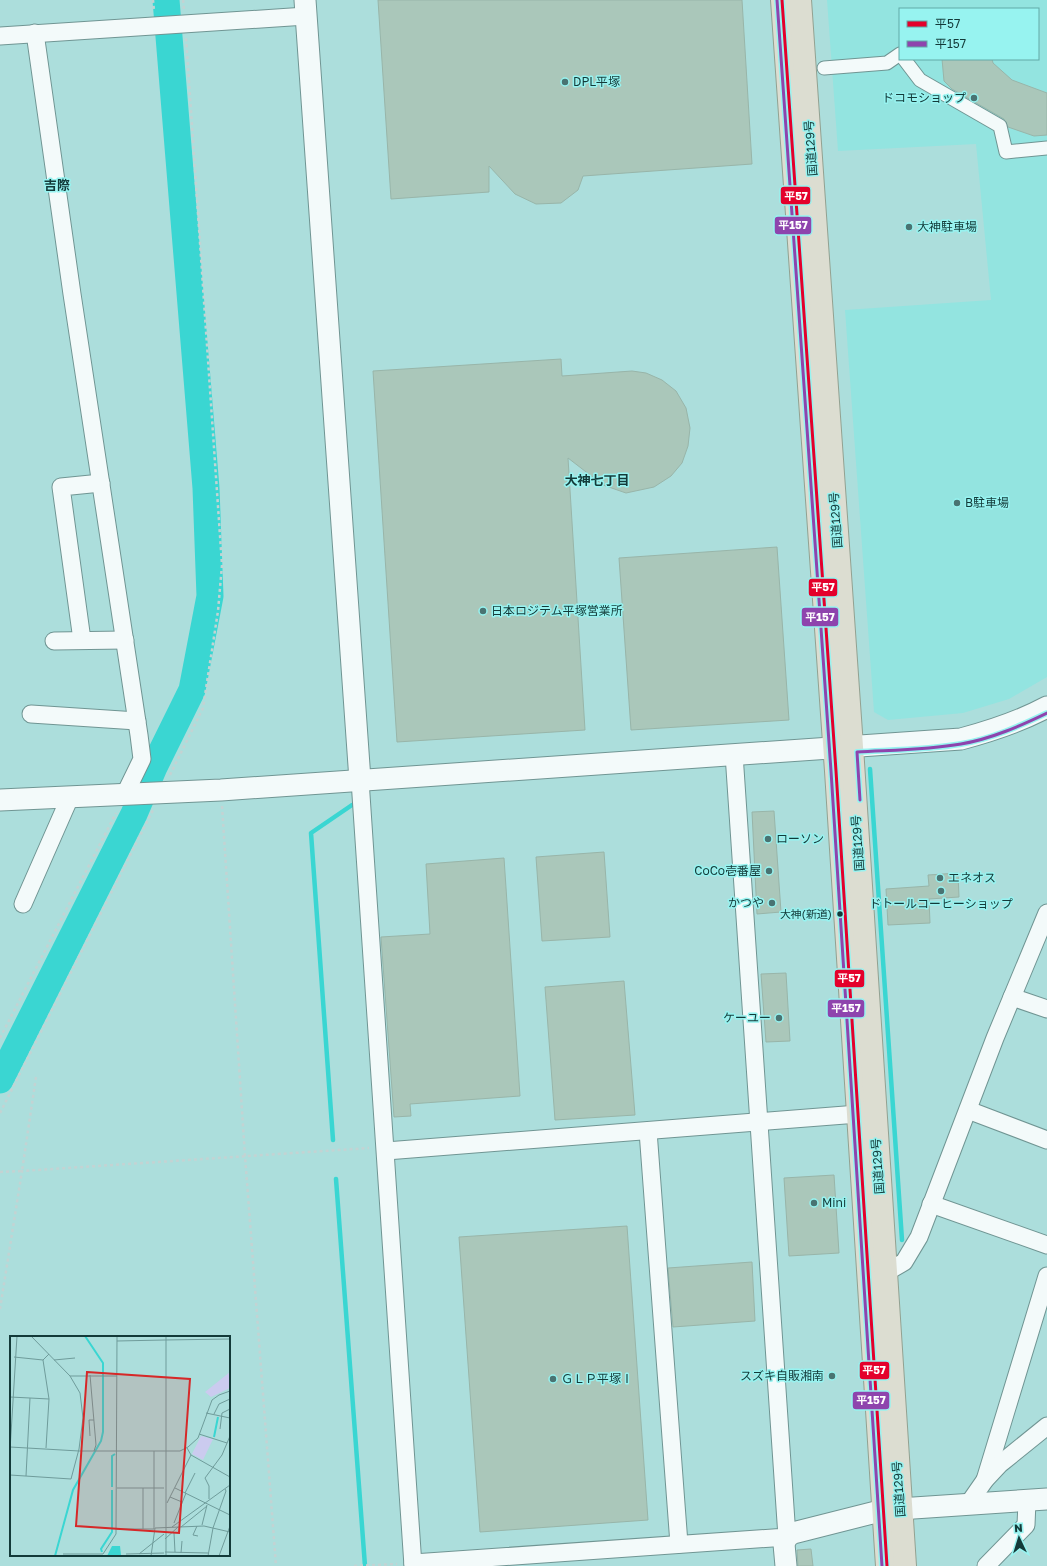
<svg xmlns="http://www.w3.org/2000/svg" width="1047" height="1566" font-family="'Golos Text','Noto Sans JP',sans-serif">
  <rect width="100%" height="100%" fill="#acdedc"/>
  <path fill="#93e4e0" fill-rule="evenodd" d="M827 0H1047V677L1009 699 963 713 888 720 874 712 845 310 991 300 976 144 838 151ZM900 9H1038V59H900Z"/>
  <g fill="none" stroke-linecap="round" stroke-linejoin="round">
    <g stroke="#3ad6d2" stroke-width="4.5">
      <polyline points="870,769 902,1240"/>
      <polyline points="333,1140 311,833 352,805"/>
      <polyline points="336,1179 365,1566"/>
    </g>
    <polyline stroke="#3ad6d2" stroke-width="27" points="0,1080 134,814 154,767 192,690 210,596 206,488 166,0"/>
  </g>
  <g fill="#aac7ba" stroke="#98b5a9">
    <polygon points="378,0 742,0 752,164 583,176 578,190 561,203 536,204 515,194 489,166 489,192 391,199"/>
    <polygon points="942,59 992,59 993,63 1012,80 1047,93 1047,135 1034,136 1008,127 1004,119 952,89 944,81"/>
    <polygon points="561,359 562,376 632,371 646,373 662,380 676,391 686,408 690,428 688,446 682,463 671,476 654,487 626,493 603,485 568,458 585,730 397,742 373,371"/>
    <polygon points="777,547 789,720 631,730 619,558"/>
    <polygon points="774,811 781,912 757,914 752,812"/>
    <polygon points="604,852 610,937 542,941 536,857"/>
    <polygon points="504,858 520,1096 410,1104 411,1116 394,1117 381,937 430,934 426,864"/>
    <polygon points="958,873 959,897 929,899 930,923 888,925 886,889 929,886 928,875"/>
    <polygon points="786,973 790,1041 766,1042 761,974"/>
    <polygon points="624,981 635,1115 555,1120 545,987"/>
    <polygon points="834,1175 839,1253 789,1256 784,1178"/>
    <polygon points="627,1226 648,1520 480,1532 459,1237"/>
    <polygon points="752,1262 755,1321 673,1327 668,1268"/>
    <polygon points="811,1549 813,1566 798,1566 797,1550"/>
  </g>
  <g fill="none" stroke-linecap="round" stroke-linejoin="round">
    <defs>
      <g id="pedestrian">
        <polyline points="904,59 920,80 1000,126 1006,152 1047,148"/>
        <polyline points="824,68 887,63 900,54"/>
      </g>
      <g id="minor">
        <polyline points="35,33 72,294 139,735 142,759 125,794"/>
        <polyline points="0,36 306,16"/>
        <polyline points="82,640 61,487 101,483"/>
        <polyline points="54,641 125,640"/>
        <polyline points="31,714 137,721"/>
        <polyline points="360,780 413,1566"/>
        <polyline points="23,904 70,797"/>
        <polyline points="1012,997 1047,1009"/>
        <polyline points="968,1110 1047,1140"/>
        <polyline points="648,1131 679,1544"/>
        <polyline points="386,1151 858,1114"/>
        <polyline points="931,1204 1047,1245"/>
        <polyline points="885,1273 904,1262 919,1237 995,1038 1047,913"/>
        <polyline points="985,1480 1047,1276"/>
        <polyline points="969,1503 985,1480 1000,1464 1047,1426"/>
        <polyline points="413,1563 787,1537 734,754"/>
        <polyline points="986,1566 1026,1525 1027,1501"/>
      </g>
      <g id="tertiary">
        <polyline points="305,0 360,780"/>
        <path d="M0 800 221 790 961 739C991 731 1019 722 1047 707"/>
        <polyline points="786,1566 784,1544 787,1537 793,1533 884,1510 1047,1499"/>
      </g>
      <g id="trunk">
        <polyline points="782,0 836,771 887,1566"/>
        <polyline points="800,0 852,747 905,1566"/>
      </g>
    </defs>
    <use href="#pedestrian" stroke="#709593" stroke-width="15"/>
    <use href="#minor" stroke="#709593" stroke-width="19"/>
    <use href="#tertiary" stroke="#709593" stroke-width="23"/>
    <use href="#trunk" stroke="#92a191" stroke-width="24"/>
    <g stroke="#c3d3d3" stroke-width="2.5" stroke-dasharray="3 3" stroke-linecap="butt">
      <polyline points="153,0 154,11"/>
      <polyline points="183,0 184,9"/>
      <polyline points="170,775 203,708 218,611 222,565 186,38"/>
      <polyline points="222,806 245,1156 276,1566"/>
      <polyline points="0,1038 116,813"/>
      <polyline points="0,1113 153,810"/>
      <polyline points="0,1172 22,1171 36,1077"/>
      <polyline points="0,1309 22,1171 369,1148"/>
      <polyline points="354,1566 397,1564"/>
    </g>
    <use href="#pedestrian" stroke="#f3fafa" stroke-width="13"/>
    <use href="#minor" stroke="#f3fafa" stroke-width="17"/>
    <use href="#tertiary" stroke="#f3fafa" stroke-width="21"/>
    <use href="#trunk" stroke="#dcddd1" stroke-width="22"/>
    <defs>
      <polyline id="bus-1" points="782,0 836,771 887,1566"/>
      <g id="bus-2">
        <polyline points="777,0 831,771 882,1566"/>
        <path d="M860 800 857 752C892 750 927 750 961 744 991 739 1020 726 1047 713"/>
      </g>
    </defs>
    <use href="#bus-1" stroke="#97f3f0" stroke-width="6"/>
    <use href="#bus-2" stroke="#97f3f0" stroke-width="6"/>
    <use href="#bus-1" stroke="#e4002b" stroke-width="3"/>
    <use href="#bus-2" stroke="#8e44ad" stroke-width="3"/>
  </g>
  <g fill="#497372" stroke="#97f3f0" stroke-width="1.5">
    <circle cx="565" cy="82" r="4"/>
    <circle cx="974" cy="98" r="4"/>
    <circle cx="909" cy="227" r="4"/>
    <circle cx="957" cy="503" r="4"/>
    <circle cx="483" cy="611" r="4"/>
    <circle cx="768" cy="839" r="4"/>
    <circle cx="769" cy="871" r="4"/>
    <circle cx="940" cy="878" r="4"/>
    <circle cx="941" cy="891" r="4"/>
    <circle cx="772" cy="903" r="4"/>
    <circle cx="779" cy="1018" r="4"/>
    <circle cx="814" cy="1203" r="4"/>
    <circle cx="832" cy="1376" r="4"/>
    <circle cx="553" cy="1379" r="4"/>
  </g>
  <circle fill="#133a39" stroke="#97f3f0" stroke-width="1.5" cx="840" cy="914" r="3.5"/>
  <g text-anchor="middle" stroke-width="3" stroke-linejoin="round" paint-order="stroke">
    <g font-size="11" fill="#133a39" stroke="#97f3f0" text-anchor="end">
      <text x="832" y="918">大神(新道)</text>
    </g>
    <g font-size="12" fill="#133a39" stroke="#97f3f0" text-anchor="start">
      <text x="573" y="86">DPL平塚</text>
      <text x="966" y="102" text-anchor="end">ドコモショップ</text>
      <text x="917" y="231">大神駐車場</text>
      <text x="965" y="507">B駐車場</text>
      <text x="491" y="615">日本ロジテム平塚営業所</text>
      <text x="776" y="843">ローソン</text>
      <text x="761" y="875" text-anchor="end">CoCo壱番屋</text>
      <text x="948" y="882">エネオス</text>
      <text x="764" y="907" text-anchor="end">かつや</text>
      <text x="941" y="908" text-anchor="middle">ドトールコーヒーショップ</text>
      <text x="771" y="1022" text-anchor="end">ケーユー</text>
      <text x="822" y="1207">Mini</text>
      <text x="824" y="1380" text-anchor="end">スズキ自販湘南</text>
      <text x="561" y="1383">ＧＬＰ平塚Ⅰ</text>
    </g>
    <g font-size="12" fill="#133a39" stroke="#97f3f0">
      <text transform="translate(811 148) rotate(-94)" y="4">国道129号</text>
      <text transform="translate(836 520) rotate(-94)" y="4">国道129号</text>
      <text transform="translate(858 843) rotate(-94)" y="4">国道129号</text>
      <text transform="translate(878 1166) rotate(-94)" y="4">国道129号</text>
      <text transform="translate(899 1489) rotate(-94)" y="4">国道129号</text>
    </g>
    <g font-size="13" font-weight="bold" fill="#133a39" stroke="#97f3f0">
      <text x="57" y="190">吉際</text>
      <text x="597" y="485">大神七丁目</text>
    </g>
  </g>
  <g transform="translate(10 1336)">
    <rect width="220" height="220" fill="#acdedc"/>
    <path d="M220 36V52L201 61 195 56ZM191 100 203 103 193 124 182 118Z" fill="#cbcbef"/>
    <path d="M102 210H110L111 219 97 220Z" fill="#3ad6d2"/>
    <path fill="none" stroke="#3ad6d2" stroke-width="2" d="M204 101 208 81M102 151V120L105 118M92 216 91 213 102 196V154M45 220 63 154 91 105 93 96V27L75 0"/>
    <path fill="none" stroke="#6f9c9b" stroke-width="1" d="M154 4 220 3M107 5 154 4M4 21 33 24 39 18M33 24 39 63M44 24 65 22M80 39 86 109 84 115M60 40H107M0 61 20 62M196 77 220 82M204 78 209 68 220 63M210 93 212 77 220 73M189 98 217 107M80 100 79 84H84M0 111 69 115H170L178 111 188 102 202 64 209 59 220 55M177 112 181 119 220 141M0 114 7 0M0 139 61 143 69 113 73 82 70 57 60 40 21 0M16 140 20 62 39 63 36 112M107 152H154M133 152V193M165 152 220 179M175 157 185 137M160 161 172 166M199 163V150L195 142 212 119 220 100M157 167 181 119M164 187 176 157M192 189 197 169M187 190 183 199 188 200M162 191 220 149M171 191 197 170M107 193H144V115M164 197 165 216M155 203 168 191M155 216 198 217M171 217 172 205M53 218H93L106 198 107 0M116 218 154 217M129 218 154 198M141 220 145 192 194 190 220 196M156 220V0M198 220 203 192 216 155 215 153M209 220 220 190"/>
    <path fill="#d62828" fill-opacity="0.15" stroke="#d62828" stroke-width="2" d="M77 36 180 43 169 197 66 190Z"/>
    <rect width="220" height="220" fill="none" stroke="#133a39" stroke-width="2"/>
  </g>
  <g stroke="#97f3f0" stroke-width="1.5">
    <rect x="780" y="186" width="31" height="19" rx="4" fill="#e4002b"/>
    <rect x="774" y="216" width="38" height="19" rx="4" fill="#8e44ad"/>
    <rect x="808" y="578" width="30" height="19" rx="4" fill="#e4002b"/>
    <rect x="801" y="607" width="38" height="20" rx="4" fill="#8e44ad"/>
    <rect x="834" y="969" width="31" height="19" rx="4" fill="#e4002b"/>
    <rect x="827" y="999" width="38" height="19" rx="4" fill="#8e44ad"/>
    <rect x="859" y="1361" width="31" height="19" rx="4" fill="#e4002b"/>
    <rect x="852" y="1391" width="38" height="19" rx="4" fill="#8e44ad"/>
  </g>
  <g font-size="11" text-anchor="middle" font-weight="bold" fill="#fff">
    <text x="796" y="200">平57</text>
    <text x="793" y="229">平157</text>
    <text x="823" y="591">平57</text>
    <text x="820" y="621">平157</text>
    <text x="849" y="982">平57</text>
    <text x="846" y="1012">平157</text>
    <text x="874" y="1374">平57</text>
    <text x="871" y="1404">平157</text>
  </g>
  <rect x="899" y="8" width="140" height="52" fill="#97f3f0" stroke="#62a9a7"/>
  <rect x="907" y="21" width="20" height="6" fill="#e4002b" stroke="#62a9a7"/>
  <text x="935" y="28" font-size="12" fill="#133a39">平57</text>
  <rect x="907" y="41" width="20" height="6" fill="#8e44ad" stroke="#62a9a7"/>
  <text x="935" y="48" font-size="12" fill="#133a39">平157</text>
  <g transform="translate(1019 1538) rotate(356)" stroke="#97f3f0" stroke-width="3" paint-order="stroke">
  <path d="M0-3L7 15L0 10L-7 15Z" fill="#133a39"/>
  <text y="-6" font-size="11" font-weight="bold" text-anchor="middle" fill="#133a39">N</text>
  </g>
</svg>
